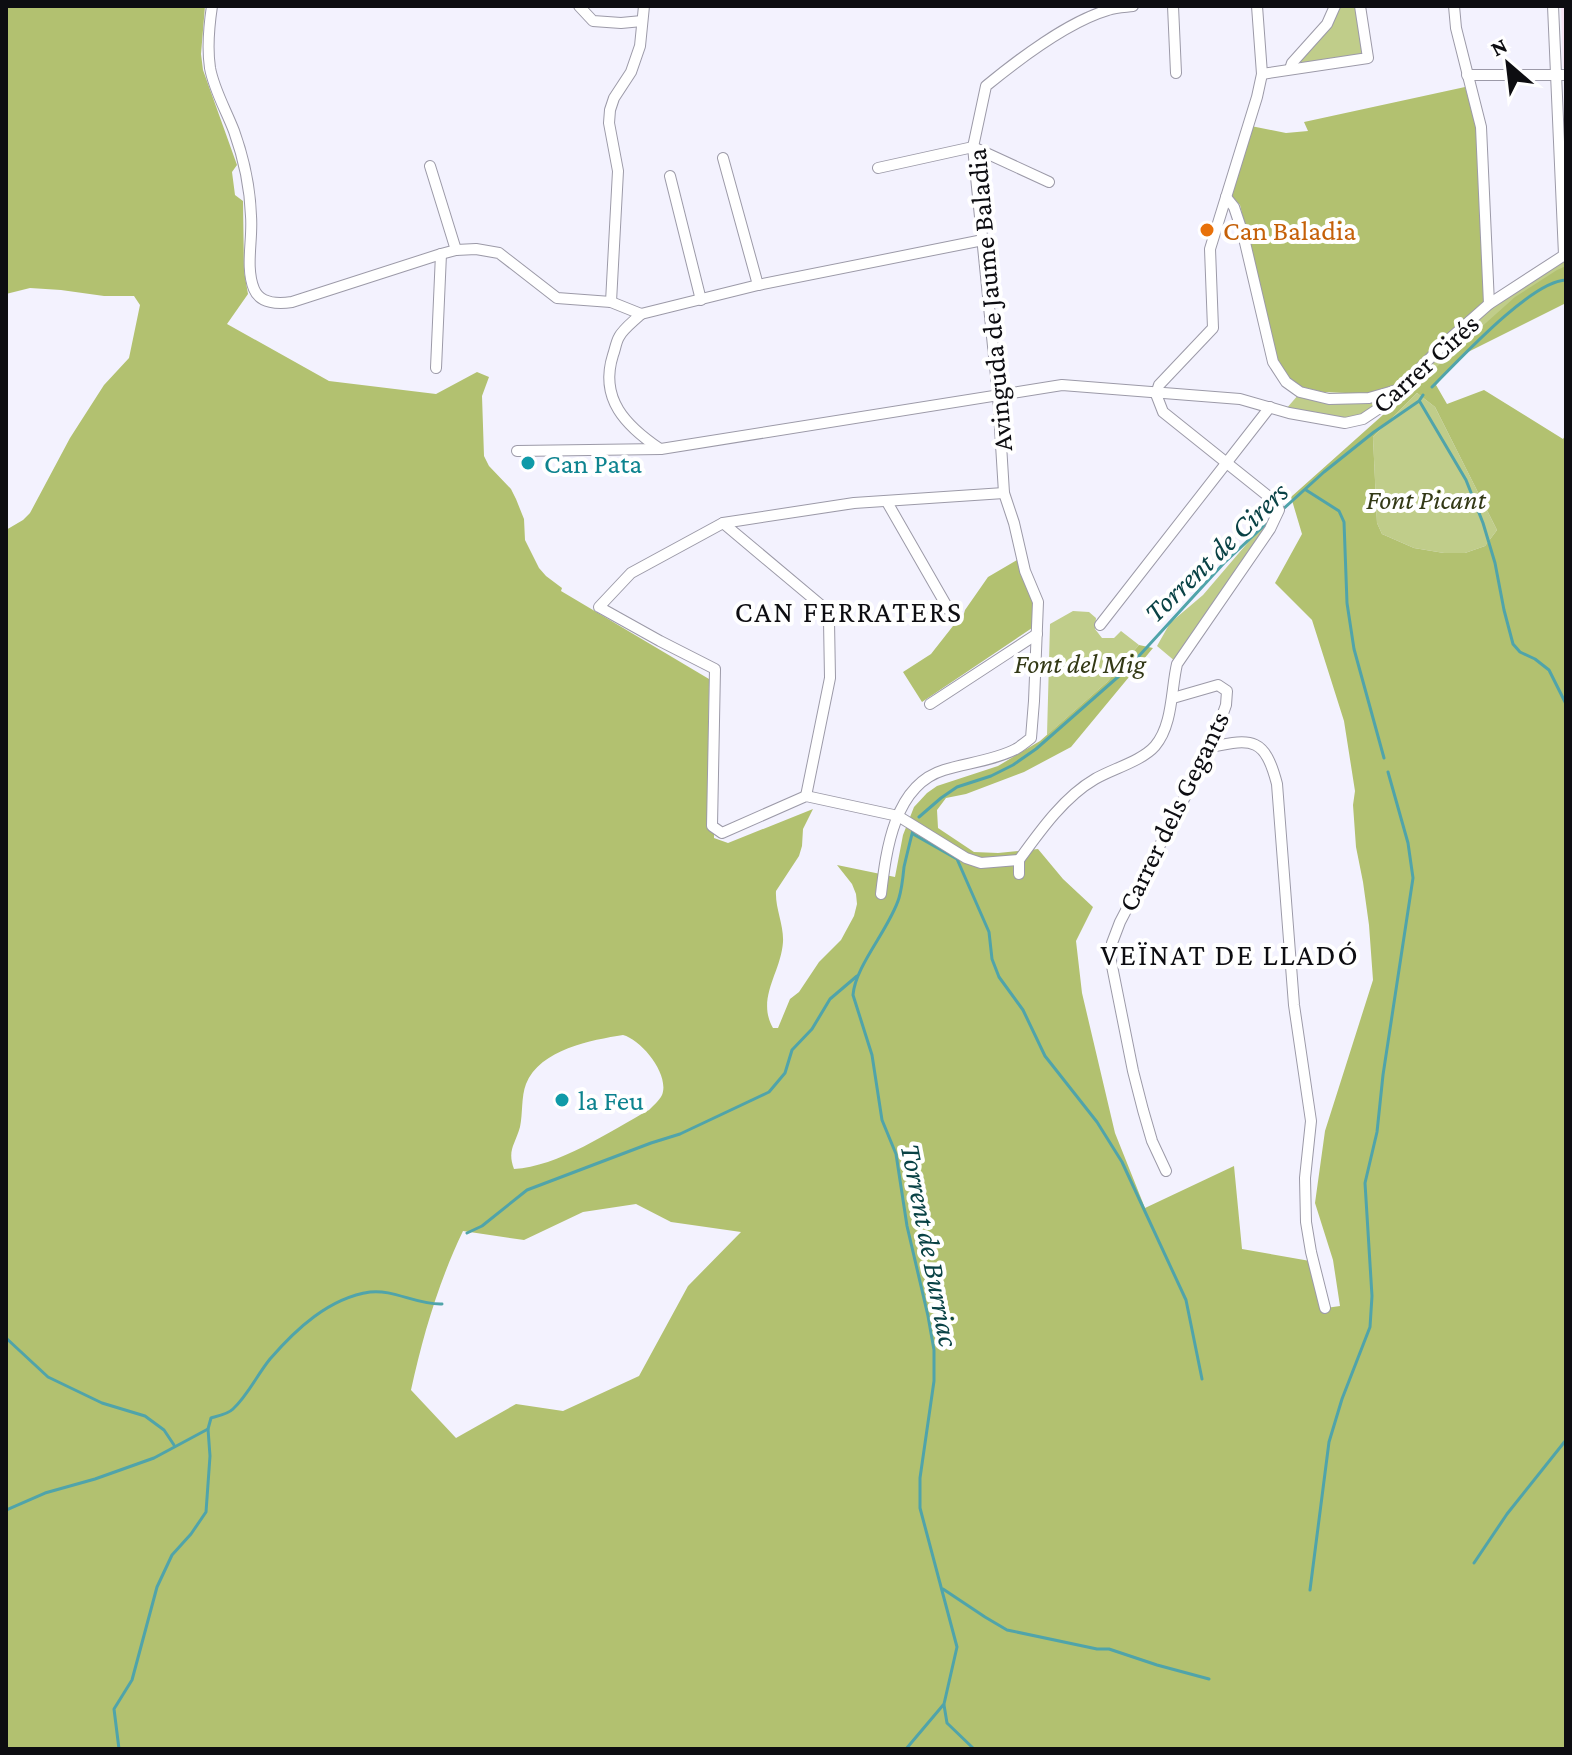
<svg xmlns="http://www.w3.org/2000/svg" width="1572" height="1755" font-family="'Crimson Pro',serif">
  <rect width="100%" height="100%" fill="#f3f2fe"/>
  <polygon fill="#f6e3f3" points="1561,6 1566,6 1566,68 1563,68"/>
  <g fill="#c0cd8a">
    <polygon points="1339,6 1350,6 1356,9 1363,49 1360,56 1302,65 1300,60"/>
    <polygon points="1566,256 1566,298 1458,354 1420,388 1403,388 1492,304"/>
    <polygon points="1417,393 1435,407 1497,530 1485,546 1465,553 1444,553 1414,548 1382,534 1377,523 1373,437"/>
    <polygon points="1299,394 1328,401 1393,394 1362,416 1343,421 1286,409"/>
    <polygon points="1272,518 1176,662 1157,646 1170,623 1203,595 1262,526"/>
    <polygon points="1073,611 1089,612 1096,618 1095,629 1102,638 1114,638 1121,631 1139,645 1107,682 1047,735 1050,624"/>
  </g>
  <g fill="#b2c170" fill-rule="evenodd">
    <path d="M6 6H205L201 54 203 70 237 165 232 172 235 195 243 201 244 271 248 294 227 324 329 381 436 394 477 372 489 377 482 396 484 456 489 466 511 489 516 499 524 519 525 540 539 568 546 576 562 588 561 591 709 679 708 821 714 824V838L728 843 813 809 803 829 802 846 799 856 776 891C775 908 784 925 783 942 781 973 756 998 773 1028H778L790 999 799 992 819 962 841 940 854 916 857 904 856 894 852 884 837 865 895 877 903 835 914 807 927 793 937 786 998 766 1040 741 1107 682 1139 645 1153 648 1071 747 1024 772 966 794 946 798 937 810 938 828 974 852 998 853 1038 849 1063 879 1093 907 1076 941 1082 993 1115 1133 1145 1208 1234 1166 1242 1249 1310 1261 1326 1308 1340 1306 1333 1260 1315 1203 1325 1131 1373 980 1369 925 1363 882 1356 847 1353 805 1355 791 1344 721 1312 620 1275 583 1302 534 1291 497 1515 297 1557 270 1566 266V303L1462 355 1436 385 1447 404 1484 390 1563 439 1566 434V1749H6V530L23 520 30 513 70 438 104 385 129 358 140 305 134 296H104L61 290 30 288 6 294ZM1417 393 1435 407 1497 530 1485 546 1465 553H1444L1414 548 1382 534 1377 523 1373 437ZM623 1035C642 1040 670 1075 662 1095 659 1101 653 1106 649 1110 611 1131 557 1167 514 1169 507 1150 515 1145 520 1127 523 1113 521 1097 526 1084 540 1049 592 1040 623 1035ZM636 1204 671 1222 741 1232 688 1286 639 1376 563 1411 516 1404 456 1438 411 1390C423 1335 439 1281 463 1231L524 1240 583 1212Z"/>
    <polygon points="1465,87 1477,128 1484,302 1400,384 1367,394 1323,392 1302,387 1290,380 1276,359 1240,205 1230,194 1251,126 1286,133 1308,131 1304,122"/>
    <polygon points="1017,560 1021,574 1033,602 1032,628 922,702 903,672 931,654 953,626 961,624 965,610 988,577"/>
  </g>
  <g fill="none" stroke-linecap="round" stroke-linejoin="round">
    <g stroke="#50a4aa" stroke-width="3">
      <path d="M1432 387C1458 361 1531 281 1566 280"/>
      <polyline points="1420,402 1466,480 1483,523 1495,563 1504,610 1513,644 1520,652 1535,659 1549,670 1566,704"/>
      <polyline points="1306,490 1339,511 1344,522 1347,603 1354,649 1384,758"/>
      <polyline points="1282,510 1324,472 1374,432 1419,401 1423,395"/>
      <polyline points="919,817 941,798 957,787 991,776 1013,765 1036,749 1127,669 1224,563 1270,520"/>
      <polyline points="913,834 957,859 989,932 992,959 999,977 1023,1010 1045,1056 1097,1122 1122,1162 1186,1300 1202,1379"/>
      <polyline points="467,1233 482,1226 527,1190 651,1143 680,1134 769,1092 785,1073 792,1050 812,1029 830,999 857,976"/>
      <polyline points="6,1338 48,1377 102,1403 145,1416 164,1430 174,1445"/>
      <polyline points="6,1510 45,1493 95,1479 154,1458 208,1429"/>
      <polyline points="1474,1563 1507,1514 1566,1440"/>
      <polyline points="943,1589 985,1617 1007,1630 1097,1649 1109,1649 1157,1665 1209,1679"/>
      <polyline points="1310,1590 1329,1442 1342,1399 1370,1327 1372,1296 1365,1183 1377,1132 1383,1075 1413,878 1408,843 1388,772"/>
      <polyline points="944,1705 947,1723 974,1749"/>
      <path d="M119 1749 114 1709 132 1680 157 1587 172 1555 191 1534 206 1512 210 1456 208 1429 211 1418C218 1416 228 1414 233 1409 248 1395 257 1375 270 1359 296 1329 329 1298 370 1292 393 1289 417 1305 442 1304"/>
      <path d="M906 1749 944 1704 957 1647 920 1508V1478L934 1381V1350L928 1316 907 1226 896 1154 882 1120 872 1055 853 995C855 966 890 928 899 898 902 888 903 877 904 867 907 854 910 842 913 830"/>
    </g>
    <defs>
      <g id="minor">
        <path d="M212 6C209 26 207 48 210 68 214 90 226 110 234 131 244 159 250 186 251 216 253 239 245 267 254 289 260 304 279 304 292 302L441 254 456 250 476 249 499 253 557 298 611 302 641 314"/>
        <polyline points="579,6 593,21 621,23 642,21"/>
        <polyline points="1173,6 1176,73"/>
        <polyline points="1454,6 1456,28 1481,127 1489,304"/>
        <polyline points="1553,6 1564,255"/>
        <polyline points="1290,69 1292,63 1327,24 1335,6"/>
        <polyline points="1262,74 1368,58 1360,6"/>
        <polyline points="1467,75 1566,75"/>
        <polyline points="723,158 758,285"/>
        <polyline points="430,166 456,250"/>
        <polyline points="878,168 973,147 1049,182"/>
        <polyline points="670,176 701,300"/>
        <polyline points="1226,197 1234,207 1243,234 1273,362 1286,382 1300,392 1329,399 1369,398 1397,390"/>
        <polyline points="611,302 618,171 609,123 610,110 614,98 631,72 640,46 644,6"/>
        <polyline points="641,314 758,285 983,240"/>
        <path d="M641 314C634 321 623 329 619 337 616 342 615 350 613 355 599 399 626 426 660 449"/>
        <polyline points="436,368 441,254"/>
        <polyline points="1156,394 1159,385 1213,328 1210,249 1257,97 1262,74 1257,6"/>
        <polyline points="517,451 661,449 1062,385 1240,399 1289,413 1345,423 1363,419 1384,405 1446,342 1489,304 1566,254"/>
        <polyline points="1004,493 854,503 723,523 631,573 599,607 660,641 715,669 712,826 722,833 806,796 898,816 966,858 981,863 1019,860"/>
        <polyline points="887,502 953,617"/>
        <polyline points="723,523 822,606 829,621 830,678 806,796"/>
        <polyline points="1100,625 1270,407"/>
        <polyline points="930,704 1037,634"/>
        <path d="M1211 747C1253 738 1265 738 1277 784L1294 1005 1311 1121 1305 1178 1306 1222 1311 1252 1325 1308"/>
        <path d="M1019 860C1040 831 1064 797 1095 779 1112 769 1142 761 1155 746 1173 725 1171 689 1177 664L1270 529 1279 510 1273 500 1163 412 1156 394"/>
        <polyline points="1019,874 1019,860"/>
        <path d="M881 894C886 851 894 785 944 770 967 763 995 760 1016 749 1021 746 1026 742 1031 738L1034 701 1038 602 1025 571 1014 523 1004 493 998 396 973 147 986 86C1019 59 1067 22 1108 10 1116 7 1125 7 1133 6"/>
        <polyline points="1166,1171 1152,1141 1143,1110 1133,1071 1111,961 1112,943 1120,922 1211,747 1226,705 1227,691 1218,685 1173,698"/>
      </g>
    </defs>
    <use href="#minor" stroke="#9c9aa8" stroke-width="12"/>
    <use href="#minor" stroke="#fff" stroke-width="10"/>
  </g>
  <circle fill="#e8710a" stroke="#fff" stroke-width="3" cx="1207" cy="230" r="8"/>
  <g fill="#0f9aa8" stroke="#fff" stroke-width="3">
    <circle cx="528" cy="463" r="8"/>
    <circle cx="562" cy="1100" r="8"/>
  </g>
  <g text-anchor="middle" stroke-width="8" stroke-linejoin="round" paint-order="stroke">
    <g font-size="28" fill="#c56008" stroke="#fff" text-anchor="start">
      <text x="1223" y="240">Can Baladia</text>
    </g>
    <g font-size="28" fill="#0d0d11" stroke="#fff">
      <text transform="translate(989 300) rotate(-95)" y="10">Avinguda de Jaume Baladia</text>
      <text transform="translate(1425 363) rotate(-42)" y="10">Carrer Cirés</text>
      <text transform="translate(1173 811) rotate(-64)" y="10">Carrer dels Gegants</text>
    </g>
    <g font-size="28" fill="#0d838f" stroke="#fff" text-anchor="start">
      <text x="544" y="473">Can Pata</text>
      <text x="578" y="1110">la Feu</text>
    </g>
    <g font-size="28" font-style="italic" fill="#333916" stroke="#fff">
      <text x="1426" y="509">Font Picant</text>
      <text x="1080" y="673">Font del Mig</text>
    </g>
    <g font-size="30" font-style="italic" fill="#094245" stroke="#fff">
      <text transform="translate(1216 552) rotate(-44)" y="10">Torrent de Cirers</text>
      <text transform="translate(930 1245) rotate(79)" y="10">Torrent de Burriac</text>
    </g>
    <g font-size="30" letter-spacing="2" fill="#0d0d11" stroke="#fff">
      <text x="849" y="622">CAN FERRATERS</text>
      <text x="1230" y="965">VEÏNAT DE LLADÓ</text>
    </g>
  </g>
  <rect width="1572" height="1755" fill="none" stroke="#0d0d11" stroke-width="16"/>
  <g transform="translate(1508 64) rotate(332)" stroke="#ffffff" stroke-width="6" paint-order="stroke">
  <path d="M0-6L14 30L0 20L-14 30Z" fill="#0d0d11"/>
  <text y="-12" font-size="22" font-weight="bold" text-anchor="middle" fill="#0d0d11">N</text>
  </g>
</svg>
